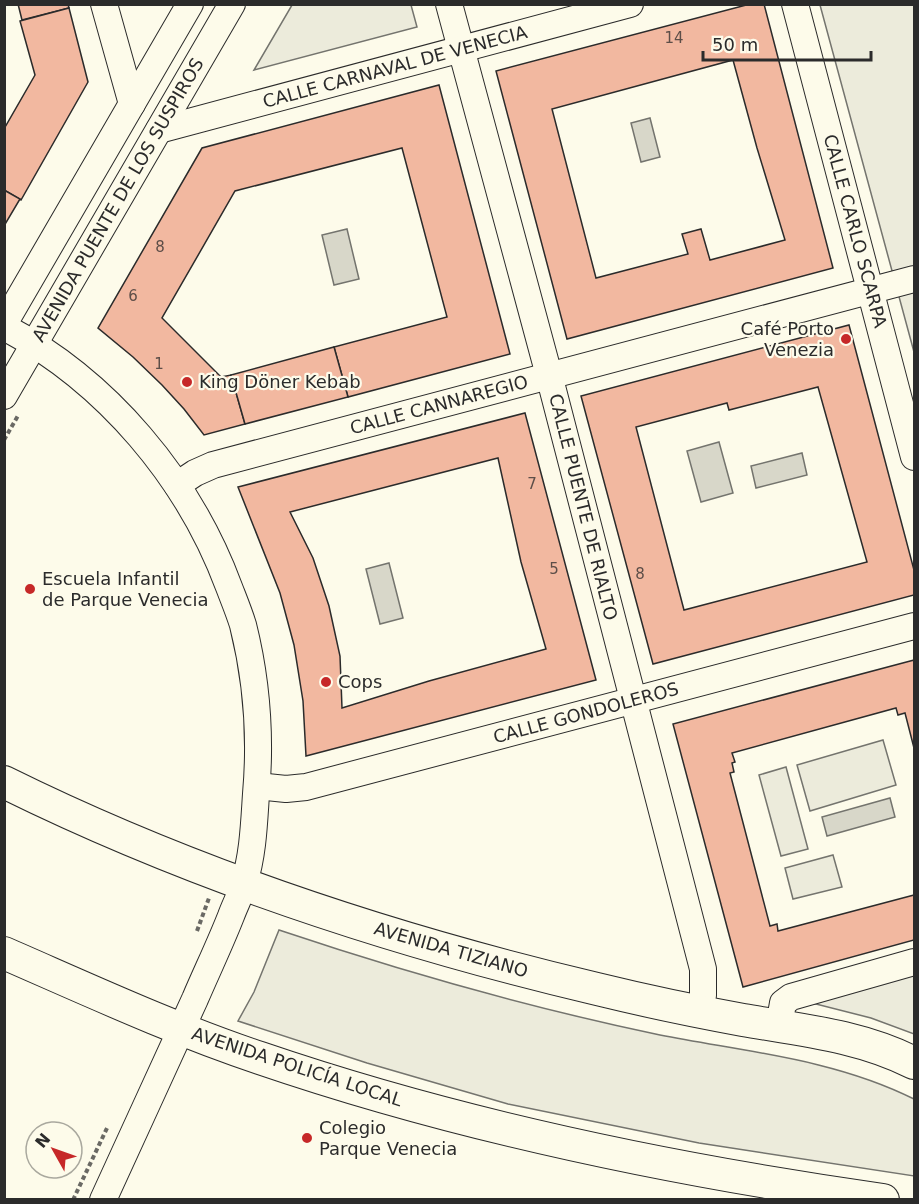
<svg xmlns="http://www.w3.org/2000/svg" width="919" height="1204" font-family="'DejaVu Sans',sans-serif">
  <rect width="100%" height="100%" fill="#fdfbea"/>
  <g fill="#ecebdb" stroke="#74746e" stroke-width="1.5">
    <polygon points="292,5 411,5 417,27 254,70"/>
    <polygon points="820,5 914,5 914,352"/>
    <polygon points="883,740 896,785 810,811 797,765"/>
    <polygon points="786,767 808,849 781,856 759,775"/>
    <polygon points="833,855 842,887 793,899 785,868"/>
    <path d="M279 930C404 972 531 1008 660 1035 747 1052 834 1059 914 1099V1176L699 1143 508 1104 367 1063 238 1021 254 992Z"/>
    <polygon points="914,973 914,1034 871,1018 808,1002"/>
  </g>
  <g fill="#d8d7c9" stroke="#74746e" stroke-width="1.5">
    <polygon points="650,118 660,157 641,162 631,123"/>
    <polygon points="347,229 359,279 334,285 322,235"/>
    <polygon points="719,442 733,493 701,502 687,451"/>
    <polygon points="802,453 807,475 756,488 751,466"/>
    <polygon points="389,563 403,618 380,624 366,569"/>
    <polygon points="890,798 895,817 827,836 822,817"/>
  </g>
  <g fill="#f2b8a0" stroke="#2b2b2b" stroke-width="1.5" fill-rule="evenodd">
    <polygon points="18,4 68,4 69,8 22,20"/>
    <path d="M750 4H764L833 268 567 339 496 71ZM733 60 757 148 785 240 710 260 701 229 682 234 688 254 596 278 552 109Z"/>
    <polygon points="69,8 88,82 21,200 4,190 4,129 35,75 20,21"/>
    <polygon points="439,85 510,354 348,397 334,347 447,317 402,148 235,191 162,318 221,377 231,375 245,424 204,435 184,409 162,385 133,357 98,328 202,148"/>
    <polygon points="4,190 20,199 4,226"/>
    <path d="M849 325 914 570V595L653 664 581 396ZM818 387 867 562 684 610 636 427 727 403 729 410Z"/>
    <polygon points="334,347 348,397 245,424 231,375"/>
    <path d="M525 413 596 680 306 756 303 701 294 645 280 593 238 487ZM498 458 521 562 546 649 429 681 342 708 340 656 329 606 313 558 290 512Z"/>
    <polygon points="914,660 914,748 905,713 898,715 896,708 732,753 735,762 732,763 734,772 730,773 770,926 777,924 778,931 914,895 914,940 743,987 673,724"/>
  </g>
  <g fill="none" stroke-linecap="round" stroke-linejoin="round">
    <defs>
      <g id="minor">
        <polyline points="104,4 132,104"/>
        <polyline points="449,4 549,375 703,969 703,995 700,1012"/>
        <polyline points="795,4 914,457"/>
        <polyline points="159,130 630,4"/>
        <polyline points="4,324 190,4"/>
        <path d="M4 327C107 381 189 479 229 587 234 600 239 612 243 625 257 681 261 737 256 794 254 824 253 855 244 883 241 894 235 905 231 916 220 944 207 971 195 999 164 1066 134 1133 103 1200"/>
        <polyline points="4,396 232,4"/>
        <polyline points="177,485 195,473 213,465 914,279"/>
        <polyline points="257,786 286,789 306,787 914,626"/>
        <polyline points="779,1026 783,1003 791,997 914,962"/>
      </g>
      <g id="major">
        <path d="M4 782C192 875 394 941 597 989 646 1001 694 1011 743 1020 802 1030 861 1036 914 1063"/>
        <path d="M4 953C89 990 173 1029 260 1058 462 1127 671 1170 883 1200"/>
      </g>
    </defs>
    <use href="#minor" stroke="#2b2b2b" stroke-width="28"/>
    <use href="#major" stroke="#2b2b2b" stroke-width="34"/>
    <g stroke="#6a6964" stroke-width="4" stroke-dasharray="4.5 3" stroke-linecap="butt">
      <polyline points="4,440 19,414"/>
      <polyline points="197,931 209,898"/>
      <polyline points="73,1200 108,1126"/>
    </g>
    <use href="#minor" stroke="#fdfbea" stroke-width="26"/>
    <use href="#major" stroke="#fdfbea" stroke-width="32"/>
  </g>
  <g fill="#c62828" stroke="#fdfbea" stroke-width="2">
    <circle cx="846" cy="339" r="6"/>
    <circle cx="187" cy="382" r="6"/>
    <circle cx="30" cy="589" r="6"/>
    <circle cx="326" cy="682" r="6"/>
    <circle cx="307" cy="1138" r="6"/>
  </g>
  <g text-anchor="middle" stroke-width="4.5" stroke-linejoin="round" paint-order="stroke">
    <g font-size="15" fill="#5d4e48">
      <text x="674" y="43">14</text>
      <text x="160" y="252">8</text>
      <text x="133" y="301">6</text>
      <text x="159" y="369">1</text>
      <text x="532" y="489">7</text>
      <text x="554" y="574">5</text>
      <text x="640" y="579">8</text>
    </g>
    <g font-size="18" fill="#2b2b2b" stroke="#fdfbea">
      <text transform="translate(395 67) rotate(-15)" y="6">CALLE CARNAVAL DE VENECIA</text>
      <text transform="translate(118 200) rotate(-60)" y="6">AVENIDA PUENTE DE LOS SUSPIROS</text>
      <text transform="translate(855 231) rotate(75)" y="6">CALLE CARLO SCARPA</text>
      <text transform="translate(439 405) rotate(-15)" y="6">CALLE CANNAREGIO</text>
      <text transform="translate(583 507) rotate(76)" y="6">CALLE PUENTE DE RIALTO</text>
      <text transform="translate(586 713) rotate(-15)" y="6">CALLE GONDOLEROS</text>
      <text transform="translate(451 950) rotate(16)" y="6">AVENIDA TIZIANO</text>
      <text transform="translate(297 1067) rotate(18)" y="6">AVENIDA POLICÍA LOCAL</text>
    </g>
    <g font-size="18" fill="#2b2b2b" stroke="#fdfbea" text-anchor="start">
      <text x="834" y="335" text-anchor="end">Café Porto<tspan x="834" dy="21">Venezia</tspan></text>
      <text x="199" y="388">King Döner Kebab</text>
      <text x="42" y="585">Escuela Infantil<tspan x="42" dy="21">de Parque Venecia</tspan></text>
      <text x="338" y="688">Cops</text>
      <text x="319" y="1134">Colegio<tspan x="319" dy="21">Parque Venecia</tspan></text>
    </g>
  </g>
  <rect width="919" height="1204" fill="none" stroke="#2b2b2b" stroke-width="12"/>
  <g transform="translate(54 1150) rotate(310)"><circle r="28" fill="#fdfbea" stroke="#a9a89e" stroke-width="1.5"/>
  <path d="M0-4.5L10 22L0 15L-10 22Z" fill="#c62828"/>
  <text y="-9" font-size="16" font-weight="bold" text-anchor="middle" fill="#2b2b2b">N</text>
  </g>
  <path d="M703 51v9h168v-9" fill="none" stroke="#2b2b2b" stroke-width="3"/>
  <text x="712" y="51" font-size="18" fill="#2b2b2b" stroke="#fdfbea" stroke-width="4.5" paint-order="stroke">50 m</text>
</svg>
